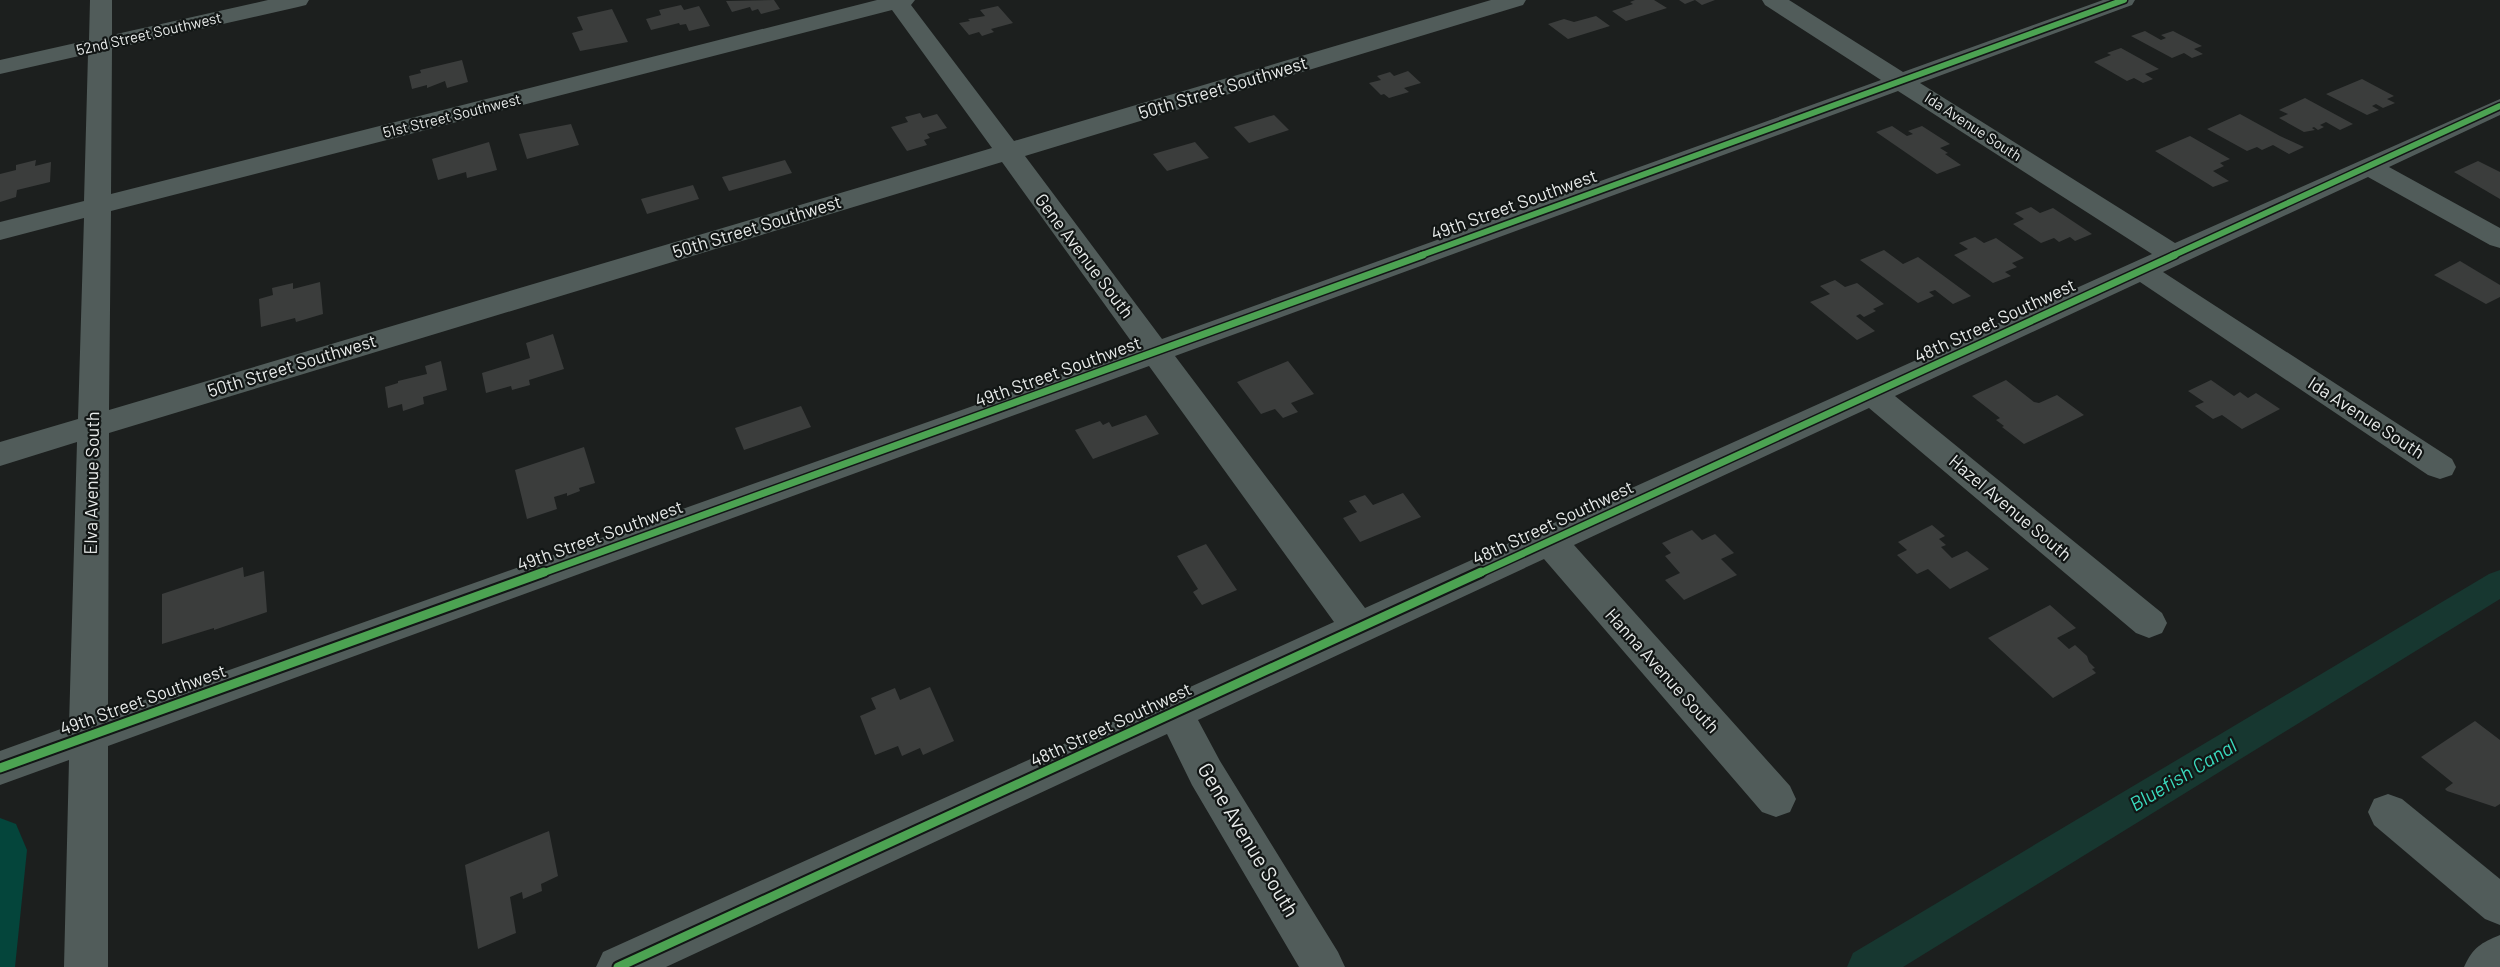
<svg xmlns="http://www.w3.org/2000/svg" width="2500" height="967" font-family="Barlow,sans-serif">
  <rect width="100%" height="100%" fill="#1c1f1e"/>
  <polygon fill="#04453b" points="0,818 16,824 27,850 15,967 0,967"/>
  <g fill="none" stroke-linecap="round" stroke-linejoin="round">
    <polygon fill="#173730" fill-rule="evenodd" points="2500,570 2500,599 1903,967 1847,967 1853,953 2489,574"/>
  </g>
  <g fill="#3b3d3c">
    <polygon points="774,0 780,9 761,14 758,9 752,11 750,7 732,12 726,1"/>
    <polygon points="1635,0 1654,0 1667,8 1626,21 1612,11 1633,4 1630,2"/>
    <polygon points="1679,0 1715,0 1702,5 1695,0 1685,4"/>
    <polygon points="681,5 684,10 699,6 710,26 689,31 686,24 680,25 679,23 651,30 646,19 661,15 659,10"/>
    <polygon points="998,6 1013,23 991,29 994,32 982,36 979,32 969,35 959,23 970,21 968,19 985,16 980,10"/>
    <polygon points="612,9 628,42 580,51 572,33 583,30 577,17"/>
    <polygon points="1596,16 1610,26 1568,39 1548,24 1564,19 1574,22"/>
    <polygon points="2145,31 2161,40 2166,38 2161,35 2173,31 2202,46 2194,49 2203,54 2192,58 2184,53 2172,58 2131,36"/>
    <polygon points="2121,48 2159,69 2145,74 2153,79 2143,83 2134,78 2127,81 2094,62 2111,55 2107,53"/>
    <polygon points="462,60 468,82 447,88 445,81 427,88 427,85 412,89 409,76 421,73 420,70"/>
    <polygon points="1408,71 1421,83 1404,88 1409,92 1389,98 1384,94 1381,95 1369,83 1381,80 1377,76 1390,72 1394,76"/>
    <polygon points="2362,79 2394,96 2387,99 2395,103 2383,108 2376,104 2372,106 2379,110 2367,115 2326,94"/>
    <polygon points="2305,98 2353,124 2340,130 2326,122 2320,125 2324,127 2318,130 2314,127 2312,128 2315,130 2304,132 2279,118 2288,114 2279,110"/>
    <polygon points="920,113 923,118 937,114 947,128 927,134 930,138 924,140 927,145 907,151 891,127 908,122 905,117"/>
    <polygon points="2240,114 2280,136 2304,147 2289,154 2273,145 2262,150 2257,147 2247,151 2207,129"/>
    <polygon points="1274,115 1289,130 1249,143 1234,127"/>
    <polygon points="571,124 579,145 527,159 519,134"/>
    <polygon points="1892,126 1907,136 1913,134 1908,131 1922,126 1950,144 1940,148 1948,153 1945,154 1961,165 1937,174 1876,132"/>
    <polygon points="2190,136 2230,159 2220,163 2224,166 2213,171 2229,181 2213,187 2155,151"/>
    <polygon points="489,142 497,170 467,178 466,172 438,180 432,159"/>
    <polygon points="1195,142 1209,158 1167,171 1153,154"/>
    <polygon points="36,160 35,166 51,162 50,182 17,190 16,197 0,202 0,174 16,170 16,165"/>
    <polygon points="785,160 792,173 729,191 722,177"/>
    <polygon points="2478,161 2500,172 2500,199 2454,172"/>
    <polygon points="693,185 699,199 647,214 641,199"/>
    <polygon points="2031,207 2040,213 2053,208 2092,234 2075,241 2070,237 2059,242 2054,238 2041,243 2013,224 2024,219 2015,213"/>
    <polygon points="1975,237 1984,243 1996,238 2024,258 2012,263 2017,267 2005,272 2011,276 1993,283 1954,255 1968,249 1959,243"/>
    <polygon points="1884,250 1903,264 1918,257 1971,296 1953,304 1935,290 1929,292 1934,296 1918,303 1860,260"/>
    <polygon points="2460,261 2500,285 2500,297 2486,304 2434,275"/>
    <polygon points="1835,280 1845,287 1857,283 1884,304 1873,309 1876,311 1864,317 1860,314 1856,316 1875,331 1857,340 1810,302 1830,294 1820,286"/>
    <polygon points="320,282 323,314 296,322 295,318 261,327 259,299 273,295 272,288 293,283 293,289"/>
    <polygon points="553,334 564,369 529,380 530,385 512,390 511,386 486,393 482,373 530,358 526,343"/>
    <polygon points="441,361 447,390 423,397 424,404 403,411 402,404 388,408 385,387 398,383 398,381 427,374 425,366"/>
    <polygon points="1288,361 1314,394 1291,403 1298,412 1283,418 1275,409 1261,414 1237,382"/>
    <polygon points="2006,380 2034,402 2039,403 2057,395 2084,415 2024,444 2002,427 2004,426 1996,420 2000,418 1972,396"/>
    <polygon points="2211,380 2234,396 2240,392 2248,398 2256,393 2280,409 2242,429 2222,415 2213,419 2195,406 2204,402 2188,391"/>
    <polygon points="801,406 811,427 744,450 735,428"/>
    <polygon points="1146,415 1159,434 1093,459 1075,430 1100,421 1103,425 1109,422 1112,427"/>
    <polygon points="584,447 595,483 579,488 580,491 567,496 567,493 554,497 557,509 527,519 515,470"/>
    <polygon points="1403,493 1421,517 1360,542 1343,518 1357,512 1349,501 1365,495 1373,505"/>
    <polygon points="1932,525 1945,536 1939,539 1946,545 1941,547 1952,558 1967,551 1989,569 1950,589 1928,569 1917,574 1897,555 1907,550 1898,542"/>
    <polygon points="1692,530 1702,540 1715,534 1734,553 1721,559 1737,575 1684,600 1665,580 1680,573 1665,556 1671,553 1662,543"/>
    <polygon points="1206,544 1237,590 1202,605 1193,592 1198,589 1177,556"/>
    <polygon points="243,567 244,577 264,571 267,612 214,630 214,628 162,644 162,594"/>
    <polygon points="2050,605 2076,628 2057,638 2069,649 2075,645 2087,656 2089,662 2095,668 2092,669 2096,673 2053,698 1988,638"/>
    <polygon points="930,687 954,741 923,755 920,748 902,756 898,746 875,755 860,716 876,709 871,698 895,688 900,700"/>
    <polygon points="2475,721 2500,740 2500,804 2495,807 2447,791 2445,789 2453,783 2421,757"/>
    <polygon points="549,831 558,876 541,884 542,891 523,899 522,892 510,897 516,933 478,949 465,865"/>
  </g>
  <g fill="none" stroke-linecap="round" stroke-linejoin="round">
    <g fill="#515c5a" fill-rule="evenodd">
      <path d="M90 0H112V35L268 0H309L306 5 298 7 112 49 111 194 877 0H915L911 5 1014 141 1491 0H1526L1523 5 1025 156 1162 339 1881 80 1765 5 1762 0H1789L1903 72 2103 0H2135L2132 5 1920 83 2175 243 2500 99V115L2389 167 2500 228V248L2490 245 2368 177 2163 272 2452 459 2456 467 2452 475 2440 479 2428 475 2140 282 1895 396 2162 613 2167 623 2162 633 2149 638 2136 633 1869 408 1574 545 1790 786 1796 799 1790 812 1776 817 1762 812 1544 559 1198 720 1220 761 1338 952 1345 967H1299L1192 785 1167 734 666 967H596L603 952 1334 622 1149 366 108 746V967H64L69 760 0 785V751L69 726 77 442 0 466V442L78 419 84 218 0 240V222L84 201 88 54 0 74V60L89 40ZM892 10 992 148 109 410 111 211ZM1898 91 2152 254 1365 608 1175 356ZM1002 162 1136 348 108 713 109 433Z"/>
      <polygon points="2388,794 2402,799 2500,879 2500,925 2485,919 2374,825 2368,812 2374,799"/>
      <path d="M2500 935V967H2464C2473 947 2481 943 2500 935Z"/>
    </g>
    <defs>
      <g id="cycleway-far2">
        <polyline points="1419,256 2124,0"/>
        <polyline points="2172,256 2500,106"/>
      </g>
      <g id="cycleway-far1">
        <polyline points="540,574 1423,255"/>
        <polyline points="1478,574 2175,255"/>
      </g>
      <g id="cycleway">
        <polyline points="0,768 544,572"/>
        <polyline points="618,967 1481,572"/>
      </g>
    </defs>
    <use href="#cycleway-far2" stroke="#121615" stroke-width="9"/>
    <use href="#cycleway-far1" stroke="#121615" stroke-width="10"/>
    <use href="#cycleway" stroke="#121615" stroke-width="13"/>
    <use href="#cycleway-far2" stroke="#4ca352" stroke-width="6"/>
    <use href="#cycleway-far1" stroke="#4ca352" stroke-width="7"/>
    <use href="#cycleway" stroke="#4ca352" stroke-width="9"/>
  </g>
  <g text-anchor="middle" stroke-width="4.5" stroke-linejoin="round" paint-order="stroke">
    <g font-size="15" fill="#e8ebea" stroke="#121615">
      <text transform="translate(149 34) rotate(-13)" y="5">52nd Street Southwest</text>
      <text transform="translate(452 116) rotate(-14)" y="5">51st Street Southwest</text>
      <text transform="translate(1973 127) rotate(33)" y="5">Ida Avenue South</text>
    </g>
    <g font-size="18" fill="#e8ebea" stroke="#121615">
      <text transform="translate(1223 88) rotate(-17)" y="6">50th Street Southwest</text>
      <text transform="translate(1514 205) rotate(-20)" y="6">49th Street Southwest</text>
      <text transform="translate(757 227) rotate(-17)" y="6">50th Street Southwest</text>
      <text transform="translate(1084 256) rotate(53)" y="6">Gene Avenue South</text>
      <text transform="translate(1995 321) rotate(-25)" y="6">48th Street Southwest</text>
      <text transform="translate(292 366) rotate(-17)" y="6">50th Street Southwest</text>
      <text transform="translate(1058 372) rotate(-20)" y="6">49th Street Southwest</text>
      <text transform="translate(2366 418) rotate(33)" y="6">Ida Avenue South</text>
      <text transform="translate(92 483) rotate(-89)" y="6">Elva Avenue South</text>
      <text transform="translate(2010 508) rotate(40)" y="6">Hazel Avenue South</text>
      <text transform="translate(1553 523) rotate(-25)" y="6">48th Street Southwest</text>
      <text transform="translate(600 536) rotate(-20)" y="6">49th Street Southwest</text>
      <text transform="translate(1662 671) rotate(48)" y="6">Hanna Avenue South</text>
      <text transform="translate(143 700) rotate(-20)" y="6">49th Street Southwest</text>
      <text transform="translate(1111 725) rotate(-25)" y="6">48th Street Southwest</text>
    </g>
    <g font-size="20" font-style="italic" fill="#3adabe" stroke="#121615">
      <text transform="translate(2183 775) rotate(-31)" y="7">Bluefish Canal</text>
    </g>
    <g font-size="21" fill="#e8ebea" stroke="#121615">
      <text transform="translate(1248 840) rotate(59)" y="7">Gene Avenue South</text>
    </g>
  </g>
</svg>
